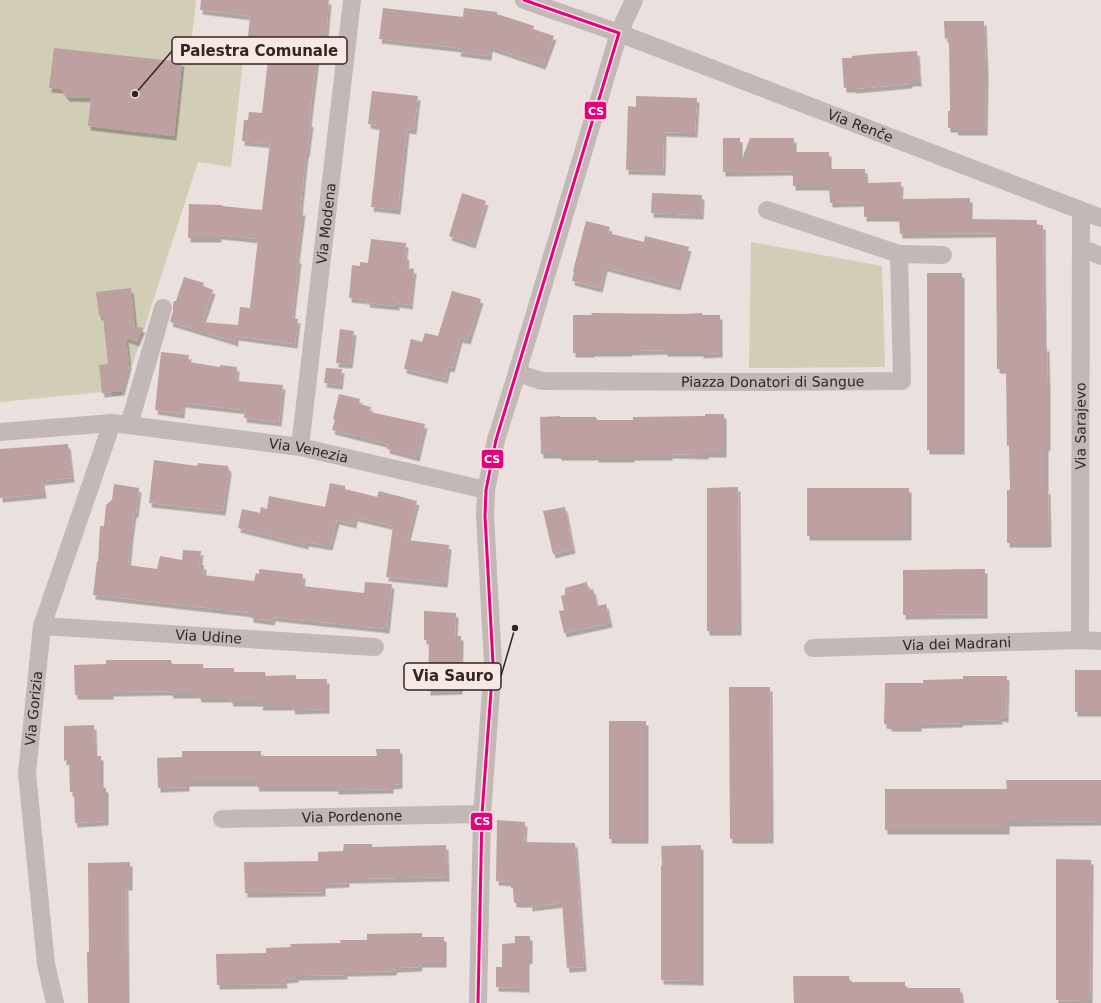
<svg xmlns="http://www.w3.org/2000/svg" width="1101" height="1003" font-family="'DejaVu Sans',sans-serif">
  <defs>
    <filter id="shadow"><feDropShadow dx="2.5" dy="4.5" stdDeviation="0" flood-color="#0004"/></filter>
  </defs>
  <rect width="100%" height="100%" fill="#eae0dd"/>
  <g fill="#d1cdb7">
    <polygon points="0,0 196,0 190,56 243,62 231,167 198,162 132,366 129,365 122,392 122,395 112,396 111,392 102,393 102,392 0,402"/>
    <polygon points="751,242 882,266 885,367 749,368"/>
  </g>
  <g fill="#bda0a0" filter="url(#shadow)">
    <polygon points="201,0 329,0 324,57 317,56 309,122 311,123 307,153 306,153 300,211 303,211 297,259 299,259 292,318 298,319 295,344 236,336 236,342 170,322 173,311 173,305 174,301 176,301 184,277 204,283 203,286 213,290 202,322 238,325 240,307 250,308 258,239 219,235 219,238 188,238 189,204 222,205 222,206 262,210 270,144 242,141 244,120 248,120 249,112 262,113 269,51 247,48 250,16 200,10"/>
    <polygon points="383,8 463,17 464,8 497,12 497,14 534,26 533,29 554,36 543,65 490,47 489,56 458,52 459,48 379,39"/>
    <polygon points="944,21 984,21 986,72 985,131 956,131 955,128 948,128 948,111 950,111 949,38 945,39"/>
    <polygon points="54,48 182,62 174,136 88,126 91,98 67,97 61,89 49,88"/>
    <polygon points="917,51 919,82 910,82 910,84 854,89 854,88 844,88 842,58 852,58 852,56 871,54"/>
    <polygon points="372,91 418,96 414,130 407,129 398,210 371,207 380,126 368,124"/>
    <polygon points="636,96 697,98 695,133 664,132 663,171 626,170 628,106 636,107"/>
    <polygon points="723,138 740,138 740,164 750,138 794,138 794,152 829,152 829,169 865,169 866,183 901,182 900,199 970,198 970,219 1037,220 1037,225 1043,225 1044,347 1047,347 1048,394 1048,446 1046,447 1046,490 1048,490 1049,543 1007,543 1007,490 1010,490 1009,446 1007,446 1006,374 1004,374 1004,369 997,369 996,233 900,234 899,217 864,217 864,202 830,203 829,186 793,186 793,171 723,172"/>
    <polygon points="462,193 486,201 473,244 449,236"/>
    <polygon points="652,193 702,195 701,215 651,213"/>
    <polygon points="586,221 610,227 608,233 644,242 645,236 689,247 678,286 605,267 600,288 572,281 574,272 573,271"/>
    <polygon points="371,239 406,243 405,255 407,256 406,268 414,269 410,305 397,303 397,306 367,303 368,300 349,298 352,265 360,266 360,262 368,263"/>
    <rect x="927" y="273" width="35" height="177"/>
    <polygon points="131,288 135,326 143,328 137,342 126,338 129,365 122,391 102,393 99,365 108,364 103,316 99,316 96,292"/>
    <polygon points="452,291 481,299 468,340 460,338 452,368 448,367 445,379 404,369 411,339 422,342 425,333 438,336"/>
    <polygon points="591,313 682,314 702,313 702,315 720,315 720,353 701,354 701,352 665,352 665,350 629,351 629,352 592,352 592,353 573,353 573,315 592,315"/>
    <polygon points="340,329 354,331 350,364 336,363"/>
    <polygon points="161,352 189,355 188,362 220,367 220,365 237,367 236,381 283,385 279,422 244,418 245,410 183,403 182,414 155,410"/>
    <polygon points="326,368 342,369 340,385 324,383"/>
    <polygon points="339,394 360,399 359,404 371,407 370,412 425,424 417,457 387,449 388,444 332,430 335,420 333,419"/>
    <polygon points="705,414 724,414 724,453 706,453 706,455 670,454 670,456 632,456 632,458 596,458 596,456 559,456 559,454 541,454 540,417 560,416 560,417 596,417 597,420 633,420 633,417 705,416"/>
    <polygon points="68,444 72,478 42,481 44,494 0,498 0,449"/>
    <polygon points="154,460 197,466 198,463 228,466 229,470 223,511 149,503"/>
    <polygon points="330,483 345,486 345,489 377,497 379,491 417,501 407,540 449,545 445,583 386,577 393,526 355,517 354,524 337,520 330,546 306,542 306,545 238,528 242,509 260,513 261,507 267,509 269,496 325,507"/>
    <polygon points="114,484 139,488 136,513 134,513 131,534 128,565 157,569 160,556 182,560 183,550 201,551 199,565 204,565 203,575 254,581 256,573 259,574 259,569 303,574 302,586 364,593 365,582 392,584 387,629 273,617 272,621 251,618 251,613 93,595 97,561 98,562 100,526 104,526 106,505 112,500"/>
    <polygon points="738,487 739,631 707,631 707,488"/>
    <rect x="807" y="488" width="102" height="48"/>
    <polygon points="565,507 573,549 553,554 543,511"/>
    <polygon points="985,569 985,614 903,615 903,570"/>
    <polygon points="587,582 588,590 593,589 597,606 606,604 610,623 564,633 559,611 564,610 561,596 565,595 565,588"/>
    <polygon points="424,611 456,613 455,636 461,636 460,690 428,691 429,640 424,640"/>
    <polygon points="106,660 171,660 172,664 203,664 203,668 234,668 234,672 265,672 266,676 296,675 296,679 327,679 327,709 293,710 292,706 260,706 261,702 231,702 230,698 199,698 198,694 171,694 170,691 111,692 111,695 75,695 74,665 106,664"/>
    <rect x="1075" y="670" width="26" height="42"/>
    <polygon points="963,676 1007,676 1006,718 1000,717 1000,720 960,721 960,723 919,724 919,727 889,727 889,725 884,724 885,683 923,683 923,680 963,679"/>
    <polygon points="729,687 770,687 771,839 730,839"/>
    <rect x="609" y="721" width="37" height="118"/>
    <polygon points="94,725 95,756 101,756 101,787 106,788 106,821 75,823 74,792 70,792 69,759 64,761 64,726"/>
    <polygon points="376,749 400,749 400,784 391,785 391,789 336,790 336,787 257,787 256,782 187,782 187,787 158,788 157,758 182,757 182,751 261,751 261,756 377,756"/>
    <polygon points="1006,780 1101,780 1101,821 1007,822 1007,830 885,830 885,789 1007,789"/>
    <polygon points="497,820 525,822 524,842 575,843 584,967 567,968 562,903 530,907 530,903 514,903 513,888 511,888 511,882 496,881"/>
    <polygon points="344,844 372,844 372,847 446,845 447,877 347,879 347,883 323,884 323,892 245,893 244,862 318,861 318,852 343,851"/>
    <polygon points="701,845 701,981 661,980 661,866 662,865 661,846"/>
    <polygon points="1056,859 1091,860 1090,1001 1056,1000"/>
    <polygon points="130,862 130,886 126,886 127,1003 88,1003 87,952 89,952 88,863"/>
    <polygon points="422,933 422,937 444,937 444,963 420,963 419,967 395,968 394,971 345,972 345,975 296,976 296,978 284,979 285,984 217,985 216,954 266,953 266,948 291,947 290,944 341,943 340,940 367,940 367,934"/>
    <polygon points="515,936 530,936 530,959 527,960 527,988 496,987 496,967 502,967 502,944 515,943"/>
    <polygon points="793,976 849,976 850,982 905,982 905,988 960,988 962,1003 794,1003"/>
  </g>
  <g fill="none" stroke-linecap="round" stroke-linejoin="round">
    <g stroke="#c3b8b6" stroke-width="18">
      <path id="s1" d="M524 0 619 33 1101 218"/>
      <polyline points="1081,248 1101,256"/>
      <polyline points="899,254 943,255"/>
      <path id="s2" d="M517 373 542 381 758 382 902 381 899 254 767 210"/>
      <polyline points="129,425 163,308"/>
      <path id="s3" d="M0 432 112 423 300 447 486 490"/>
      <path id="s4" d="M300 447 352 0"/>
      <path id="s5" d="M42 626 375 647"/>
      <path id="s6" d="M1080 640 1081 211"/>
      <path id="s7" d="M813 648 1080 640 1101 641"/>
      <path id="s8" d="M222 819 482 814"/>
      <path id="s9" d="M55 1003 46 964 27 773 42 626 112 423"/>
      <polyline points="478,1003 482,814 493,664 485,516 486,490 496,440 517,373 619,33 634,0"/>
    </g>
    <defs>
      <polyline id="bus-1" points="478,1003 482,814 493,664 485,516 486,490 496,440 619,33 524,0"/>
    </defs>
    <use href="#bus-1" stroke="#f8e8e3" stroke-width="6"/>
    <use href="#bus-1" stroke="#e5007d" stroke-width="3"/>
  </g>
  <g text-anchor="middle" stroke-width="4" stroke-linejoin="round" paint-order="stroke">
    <g font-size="14" fill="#322525" stroke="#f8e8e3">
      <text dy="5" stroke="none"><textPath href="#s1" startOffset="359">Via Renče</textPath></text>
      <text dy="5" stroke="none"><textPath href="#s4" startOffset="225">Via Modena</textPath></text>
      <text dy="5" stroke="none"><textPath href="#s2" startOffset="257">Piazza Donatori di Sangue</textPath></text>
      <text dy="5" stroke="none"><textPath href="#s6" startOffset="214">Via Sarajevo</textPath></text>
      <text dy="5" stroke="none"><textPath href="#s3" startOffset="311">Via Venezia</textPath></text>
      <text dy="5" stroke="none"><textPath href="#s5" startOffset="167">Via Udine</textPath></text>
      <text dy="5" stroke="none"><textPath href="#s7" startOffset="144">Via dei Madrani</textPath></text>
      <text dy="5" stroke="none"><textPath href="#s9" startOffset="297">Via Gorizia</textPath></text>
      <text dy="5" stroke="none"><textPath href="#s8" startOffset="130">Via Pordenone</textPath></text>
    </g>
  </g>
  <path fill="none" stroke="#322525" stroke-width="1.5" d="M135 94L172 51M515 628L501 676"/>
  <g fill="#322525" stroke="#f8e8e3" stroke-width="1.5">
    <circle cx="135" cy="94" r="4"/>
    <circle cx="515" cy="628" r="4"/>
  </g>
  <g fill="#f8e8e3" stroke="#322525" stroke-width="1.5">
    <rect x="172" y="37" width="175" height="27" rx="4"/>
    <rect x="404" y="663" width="97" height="27" rx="4"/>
  </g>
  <g font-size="15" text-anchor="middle" font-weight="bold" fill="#322525">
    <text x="259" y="56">Palestra Comunale</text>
    <text x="453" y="681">Via Sauro</text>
  </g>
  <g stroke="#f8e8e3" stroke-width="1.5">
    <rect x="584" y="101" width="23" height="19" rx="4" fill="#e5007d"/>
    <rect x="481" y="449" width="23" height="20" rx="4" fill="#e5007d"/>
    <rect x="470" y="812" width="23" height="19" rx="4" fill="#e5007d"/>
  </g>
  <g font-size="11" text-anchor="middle" font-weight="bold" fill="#fff">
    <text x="596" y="115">CS</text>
    <text x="492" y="463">CS</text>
    <text x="482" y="825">CS</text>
  </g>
</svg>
